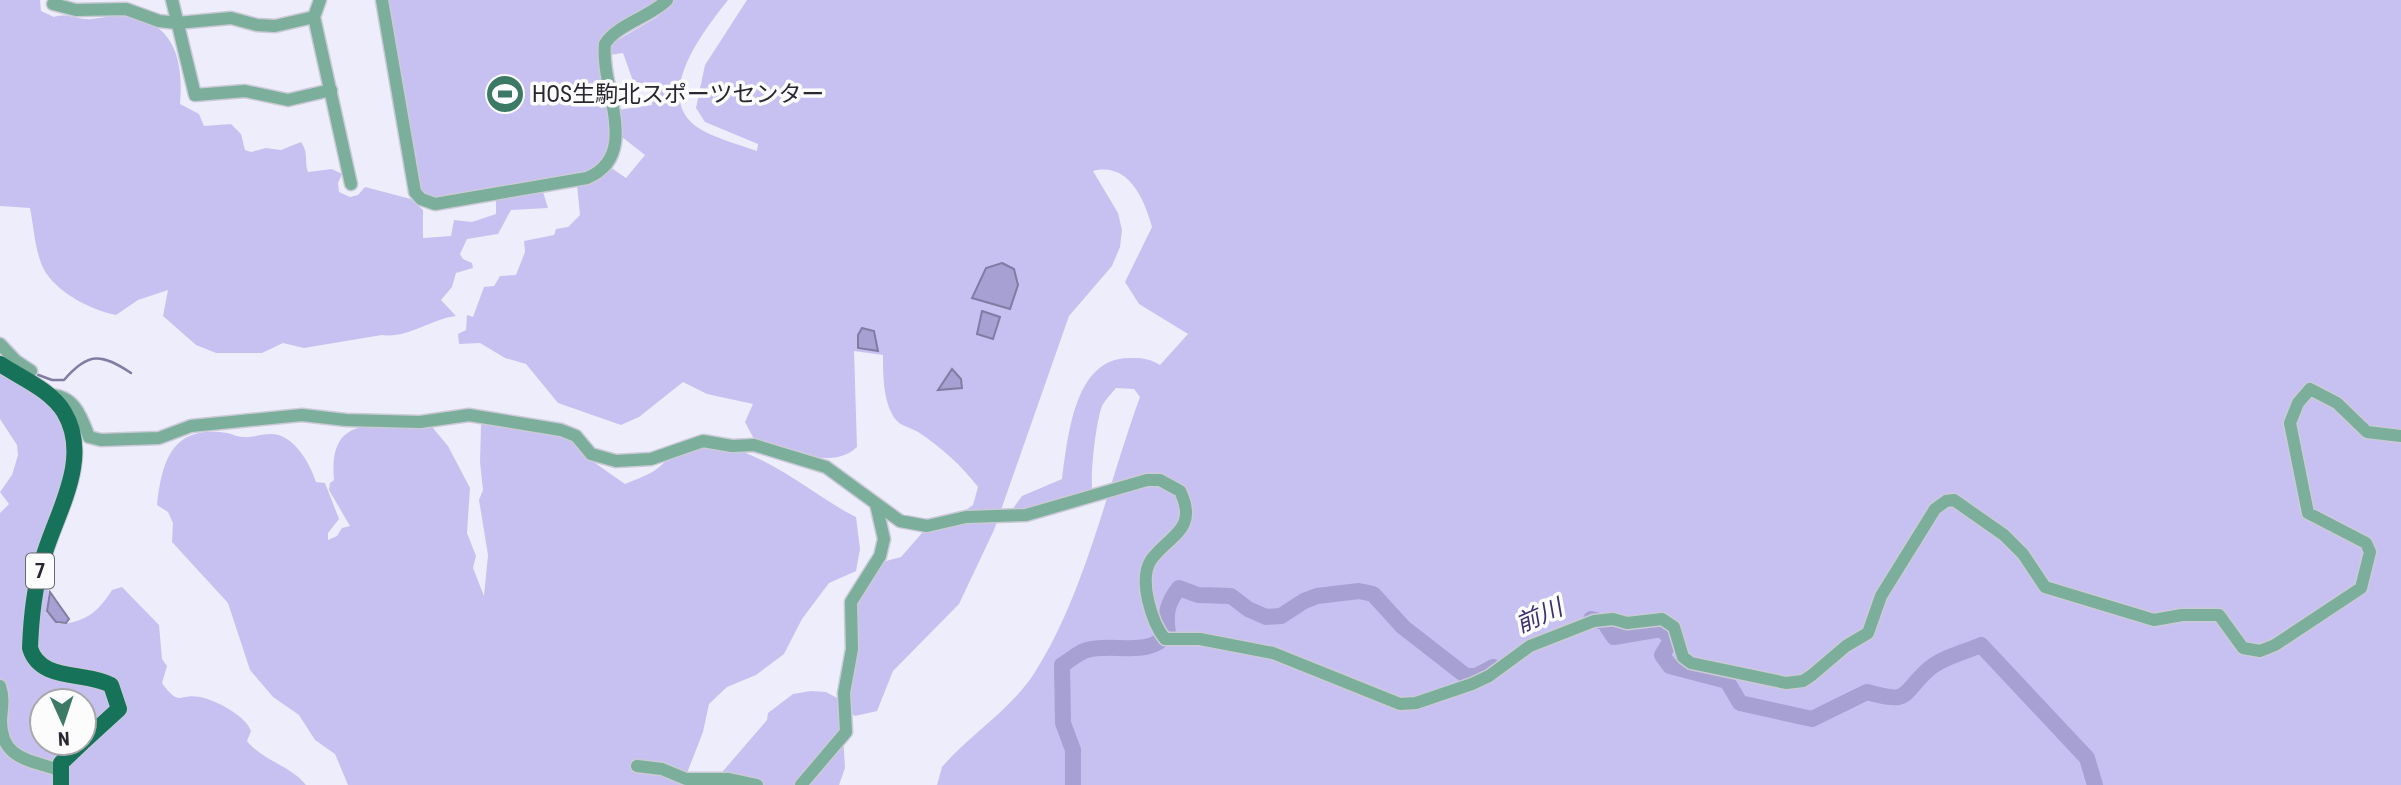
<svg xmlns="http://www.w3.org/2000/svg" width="2401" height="785" font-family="'Roboto Condensed','Noto Sans JP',sans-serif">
  <rect width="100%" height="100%" fill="#eeedfb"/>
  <g fill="#c7c1f2" fill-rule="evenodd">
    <path d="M0 0H40L41 11 54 17C67 13 73 18 86 19 97 20 108 15 119 16 173 18 184 57 180 104L199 114 204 126 231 124 241 134 245 150 251 152 266 148 281 150 301 142C309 153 304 161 308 172L332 169 342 174 338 183 339 192 350 197 358 195 365 187 411 199 423 210V238L451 236 454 220 472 222 496 214V199L543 192 548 208 511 210 498 234 467 239 460 254 463 259 472 263 473 268 456 273 452 287 441 300 456 316C431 319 407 339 382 335L304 348 283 343 262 353H216L196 345 163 316 168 290 138 300 116 315C92 310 61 295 46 273 35 256 34 227 30 208L0 206Z"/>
    <path d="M389 0H660L602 41 598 48 611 133C612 153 600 162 586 173L435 199 429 198 419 188Z"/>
    <path d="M674 0H728C707 27 651 95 697 127 714 138 737 144 757 151L758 144 705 122 696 108 705 65 747 0H2401V785H937L942 767C970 734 1012 709 1035 672 1085 594 1108 484 1140 397L1134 389 1116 388C1111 394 1105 400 1102 406 1096 421 1089 480 1093 495L1009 514 1022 496 1062 479C1068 437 1074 358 1129 358 1141 358 1149 358 1160 365L1188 334 1139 304 1125 282 1152 227C1144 198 1128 162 1093 171L1118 213 1122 230 1120 247 1112 266 1069 316 994 530 959 604 893 671 877 711 855 716 846 711 852 607 882 562 901 557 922 533 941 528 973 505 978 487C962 466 941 447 918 432 907 426 898 426 892 414 883 398 883 373 883 355L854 351 857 447C831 472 785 448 754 439L745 422 753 404 707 394 683 382 639 417 621 425 558 403 526 364 505 358 480 343 459 344 458 334 466 330 467 315 473 317 484 287 494 286 500 276 516 275 525 252 524 241 554 235 556 229 568 227 580 215 577 185 613 169 626 178 645 155 622 137 618 110 652 105 649 85 633 81 623 53 609 55 611 44 657 17Z"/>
    <path d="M0 372C20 386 45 399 60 418 87 451 40 541 29 578L49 591 46 612 58 624C85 623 98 612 112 590L122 587 159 625 162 659 167 666 162 683C180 708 179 693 200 697 216 700 246 716 251 731L247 741C263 761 290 765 306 785H0V513L9 504 0 492 12 475 18 455 17 445 0 419ZM42 701H84V743H42Z"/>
    <path d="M484 420 566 434 585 456 625 484C634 480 646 476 654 471 665 463 671 454 685 449 743 429 808 494 856 517L860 549 856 571 829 583 802 619 784 654 756 675 727 687 709 704 703 732 687 773 689 785H348L335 754 315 740 299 715 273 697 250 670 228 603 172 542 173 523 168 512 157 505C162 459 173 425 227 433 233 434 237 437 243 437 252 438 261 434 270 434 293 433 310 463 316 482L325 483 339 519 328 533V540L337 536 342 528 350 526 329 490 330 483 334 480C327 406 386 429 433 428L448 446 470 488 467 533 476 556 473 568 484 596 488 555 479 500 483 490 480 462 481 426Z"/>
    <polygon points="811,691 826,692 841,700 845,768 839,785 711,785 767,720 768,713 793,694"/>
  </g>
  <g fill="#a6a0d3" stroke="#807ca2" stroke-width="2">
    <polygon points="1002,263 1014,269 1018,285 1010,309 972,298 986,268"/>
    <polygon points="982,311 1000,317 993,339 977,334"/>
    <polygon points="862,328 874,331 878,351 858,348 858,335"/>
    <polygon points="952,369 961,379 962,388 938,390"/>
    <polygon points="50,592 69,619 66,623 56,622 47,611"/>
  </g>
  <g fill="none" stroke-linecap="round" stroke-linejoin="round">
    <path stroke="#807ca2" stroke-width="2.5" d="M33 373 52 380H64C88 352 101 353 131 373"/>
    <g stroke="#a6a0d3" stroke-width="16">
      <path d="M1591 619 1604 622 1614 637 1661 629 1672 639 1662 655 1670 666 1727 681 1740 703 1812 719 1867 692C1912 705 1900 694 1930 668 1943 657 1965 652 1981 645L2087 758 2095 785"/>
      <path d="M1073 785V750L1063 723 1062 665C1070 660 1079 652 1087 650 1114 642 1149 659 1168 633 1165 614 1167 603 1179 588L1198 595 1231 596 1248 609 1266 617 1281 616 1304 601 1317 596 1359 591 1373 594 1403 627 1466 676H1476L1493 667"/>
    </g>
    <defs>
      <g id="minor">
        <polyline points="172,0 195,95 245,91 288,100 331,90"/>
        <polyline points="320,0 314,17 351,184"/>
        <path d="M382 0 415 192 421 199 435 204 587 178C642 155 600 88 605 44 616 25 650 17 667 0"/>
        <polyline points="53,4 76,10 126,9 159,21 177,23 231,18 257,25 275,26 314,17"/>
        <polyline points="0,344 16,361 31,371"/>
        <path d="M49 395C74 395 81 416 89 437L101 440 159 438 191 426 302 415 346 420 420 422 469 415 561 430 576 436 591 454 616 461 651 459 703 441 732 446 754 445 826 467 900 521 927 526 966 517 1026 515 1147 480H1160L1180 491C1199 530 1169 535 1151 560 1138 580 1152 623 1165 639H1200L1273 653 1400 704 1416 703 1472 684 1489 676 1530 646 1594 621 1613 619 1627 623 1662 619 1674 627 1683 657 1691 663 1786 683 1803 681 1812 675 1846 646 1868 633 1881 596 1935 509 1946 501 1954 500 2004 535 2023 554 2045 587 2154 620 2182 615H2219L2243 648 2260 651 2275 645 2361 588 2370 552 2366 543 2308 513 2290 423 2298 403 2310 389 2337 403 2367 432 2401 436"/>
        <path d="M0 686C4 697 2 708 1 719 0 759 29 760 60 770"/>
        <polyline points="637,766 662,769 686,779 729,779 757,785"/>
        <polyline points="801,785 846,732 844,693 852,649 851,602 880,556 884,539 876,504"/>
      </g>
      <g id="major">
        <path d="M0 364C21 378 51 390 64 412 93 460 54 516 42 562 34 590 31 619 30 648 40 682 85 671 111 685L119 709 84 741"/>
        <polyline points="61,785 61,763 82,743"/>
      </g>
    </defs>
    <use href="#minor" stroke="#cbcad7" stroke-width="15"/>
    <use href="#major" stroke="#cbcad7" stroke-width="18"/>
    <use href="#minor" stroke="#7bae9b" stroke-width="12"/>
    <use href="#major" stroke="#167259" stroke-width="16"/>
  </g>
  <defs>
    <symbol id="stadium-disc" viewBox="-11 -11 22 22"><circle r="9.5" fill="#3c7a65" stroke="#fcfcfc"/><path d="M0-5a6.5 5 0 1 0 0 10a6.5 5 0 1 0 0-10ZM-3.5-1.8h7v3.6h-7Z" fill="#fff"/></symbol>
  </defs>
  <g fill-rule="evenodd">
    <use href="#stadium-disc" x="483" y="72" width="44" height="44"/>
  </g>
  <g text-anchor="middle" stroke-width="7" stroke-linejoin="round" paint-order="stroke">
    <rect fill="#fcfcfc" stroke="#68686e" stroke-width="2" x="26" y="553.5" width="28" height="35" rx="5"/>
    <g font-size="21" font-weight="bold" fill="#292831">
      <text x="40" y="578">7</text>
    </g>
    <g font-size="23" fill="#292831" stroke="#fcfcfc" text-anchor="start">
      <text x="532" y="102">HOS生駒北スポーツセンター</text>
    </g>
    <g font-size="24" font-style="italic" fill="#3e306f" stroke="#fcfcfc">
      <text transform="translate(1539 616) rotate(-24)" y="8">前川</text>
    </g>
  </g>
  <g transform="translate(63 722) rotate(177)"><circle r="33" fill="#fcfcfc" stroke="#a8a7ab" stroke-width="2"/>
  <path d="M0-5L12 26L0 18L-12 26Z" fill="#3c7a65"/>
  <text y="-10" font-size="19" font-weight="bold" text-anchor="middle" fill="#292831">N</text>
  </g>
</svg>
